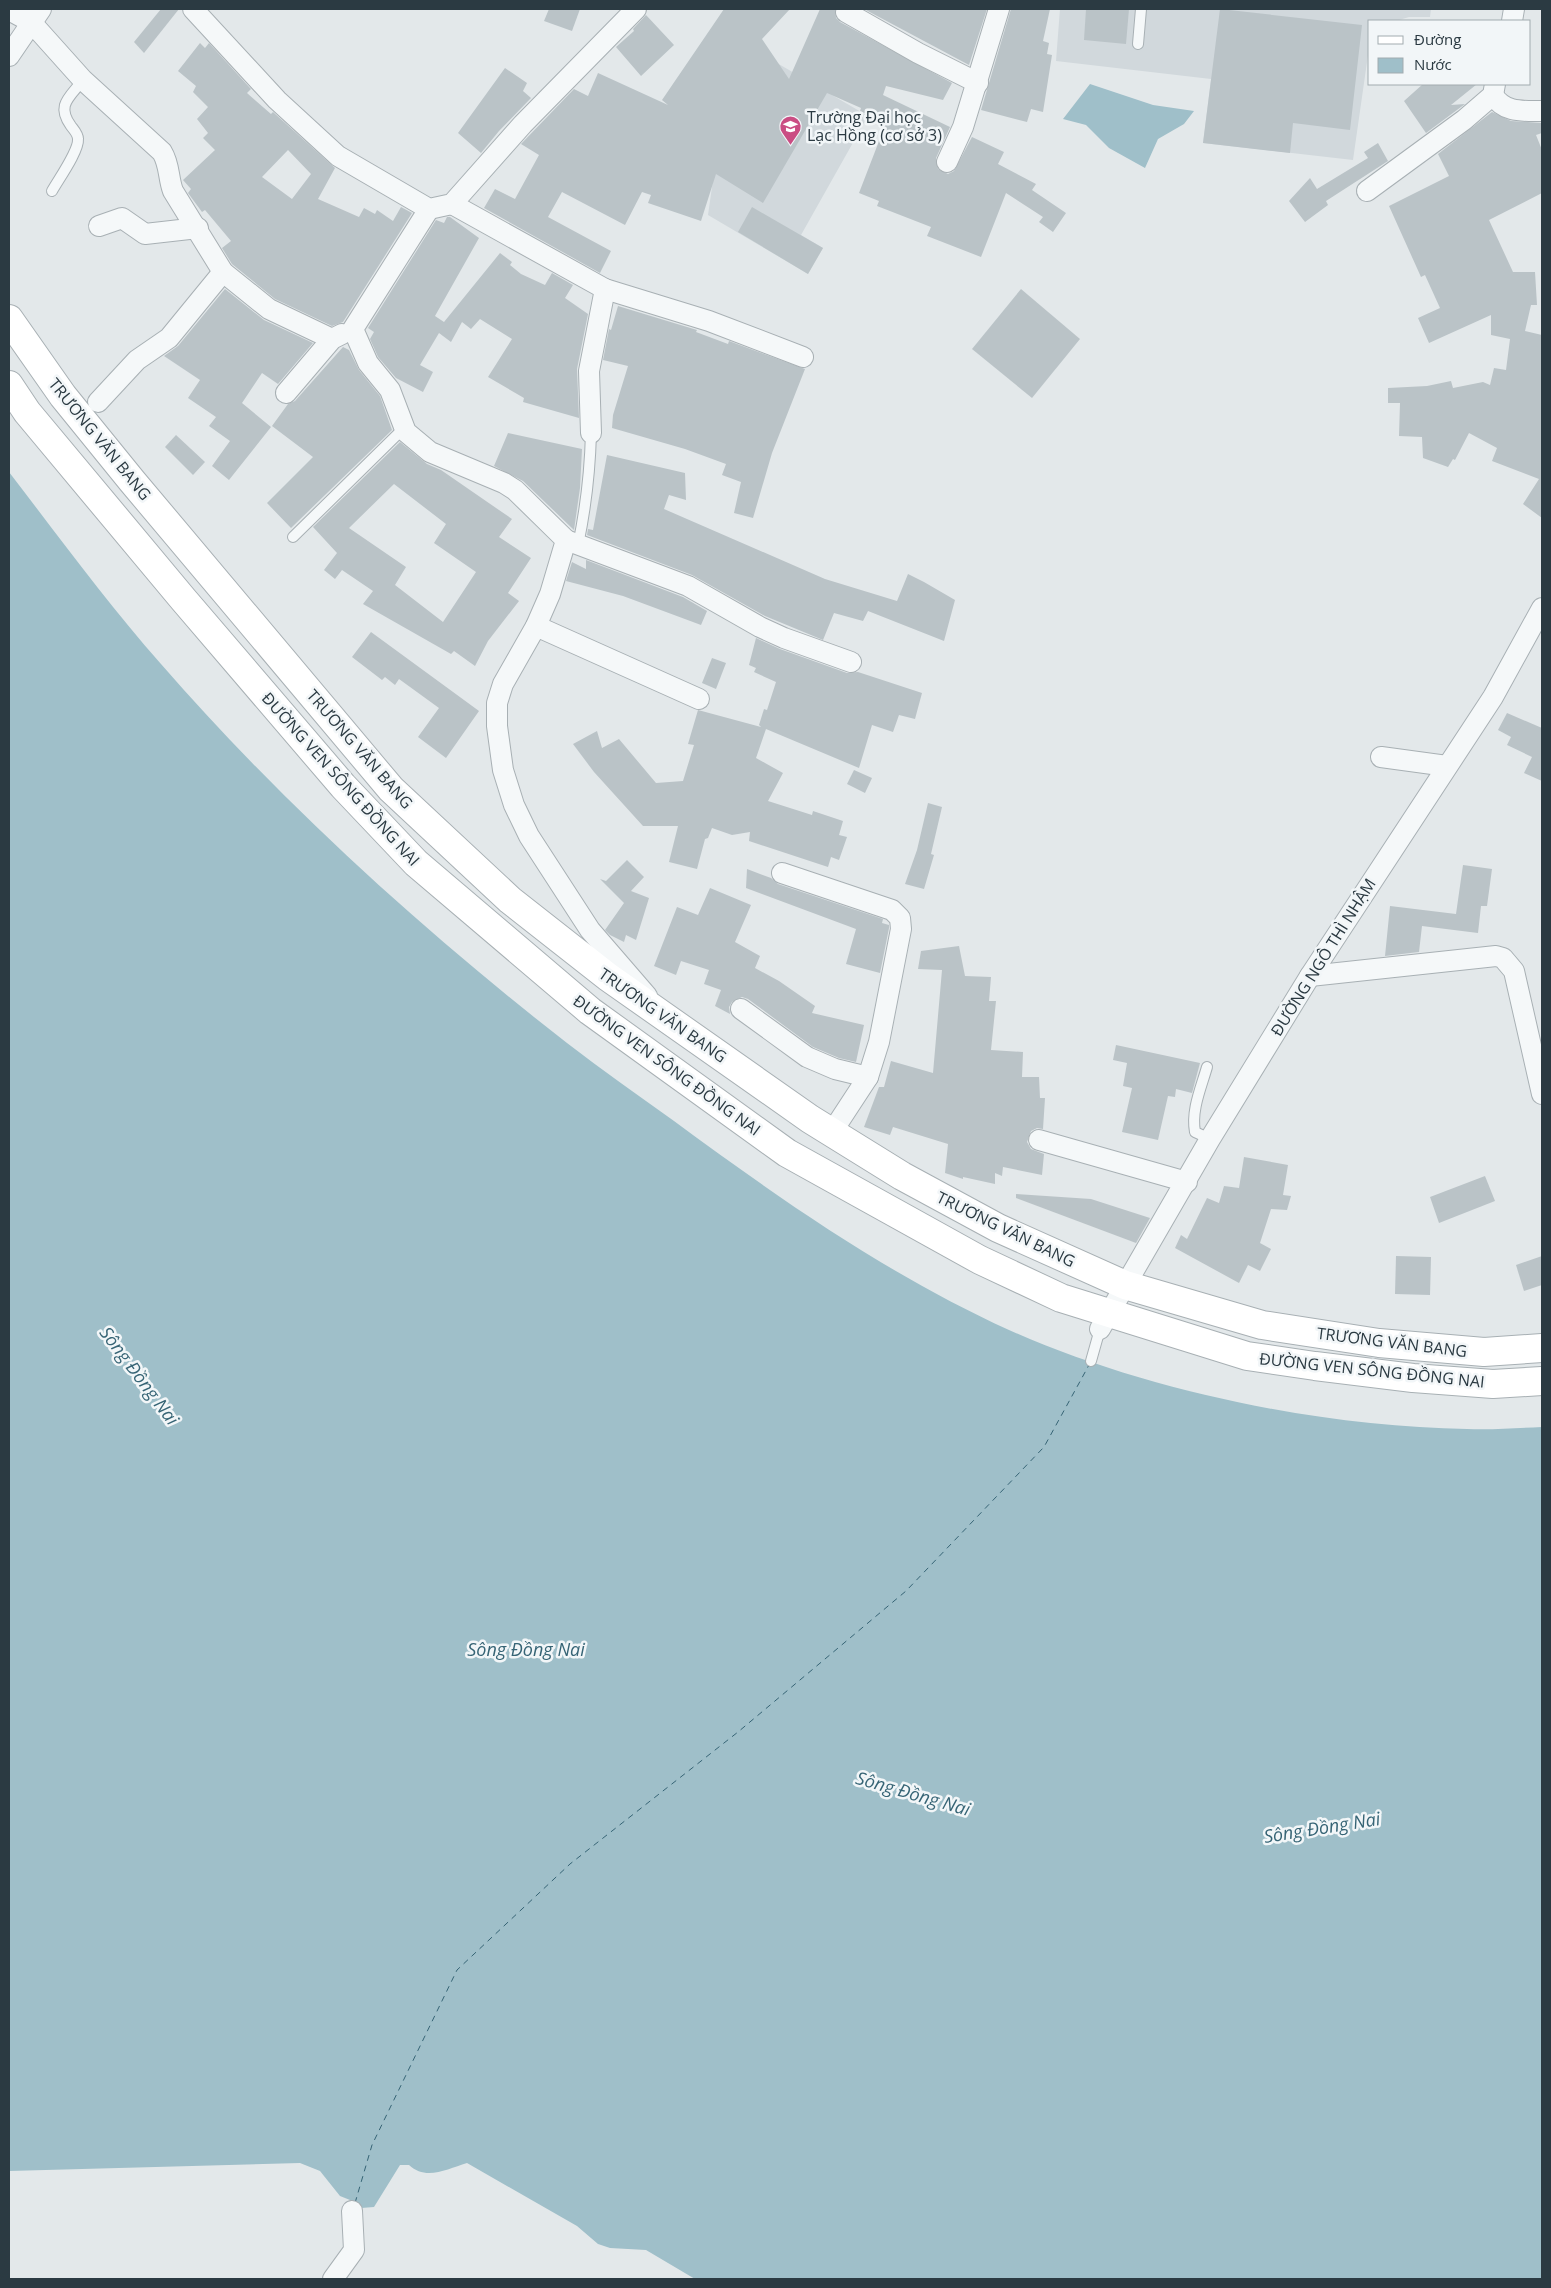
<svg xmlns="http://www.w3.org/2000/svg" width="1551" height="2288" font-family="'Open Sans',sans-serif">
  <rect width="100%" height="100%" fill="#e3e8ea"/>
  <g fill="#d1d8dc">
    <polygon points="1060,9 1431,9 1430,17 1409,17 1396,21 1370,21 1370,41 1353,160 1203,143 1211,79 1056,61"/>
    <polygon points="777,63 868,116 801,235 823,248 808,274 708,215 714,173"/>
  </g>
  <g fill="#9fbfc9">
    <polygon points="1090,84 1153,105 1194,111 1184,124 1158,139 1145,168 1109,148 1086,125 1063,119"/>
    <path d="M9 472C59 537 107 603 161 664 280 801 424 932 567 1043 602 1070 638 1095 674 1121 780 1199 888 1275 1009 1330 1143 1390 1320 1427 1467 1429 1492 1430 1517 1428 1542 1427V2279H695L646 2250 610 2248 598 2244 577 2226 467 2163C447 2169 426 2181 409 2165H400L374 2207 361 2208 355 2202 340 2196 320 2171 300 2163 9 2171Z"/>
  </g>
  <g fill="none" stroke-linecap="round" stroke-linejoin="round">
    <polyline stroke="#366475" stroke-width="1" stroke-dasharray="6 5" stroke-linecap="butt" points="355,2203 372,2145 457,1970 570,1864 738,1732 906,1591 1044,1447 1089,1365"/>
  </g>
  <g fill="#bac3c7" fill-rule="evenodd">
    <polygon points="161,9 179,9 144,53 134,42"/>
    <polygon points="549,9 580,9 572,31 544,21"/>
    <polygon points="724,9 790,9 762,39 789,79 820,9 835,9 836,18 840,22 952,83 943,100 886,86 883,95 950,127 936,158 938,169 948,174 954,171 972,137 1004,152 998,164 1036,184 1032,190 1066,213 1053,232 1039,222 1043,217 1006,193 981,257 927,236 931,227 877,206 879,201 859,193 886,123 860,111 861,108 827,93 763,203 716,174 701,221 648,203 651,195 642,192 625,225 562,192 548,217 611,251 600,273 484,208 495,189 515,199 539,155 521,144 574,89 588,96 598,73 668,105 662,100"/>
    <polygon points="864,9 987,9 969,65"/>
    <polygon points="1011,9 1050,9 1043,41 1049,43 1047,54 1052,55 1043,112 1031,109 1027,122 981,110"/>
    <polygon points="1086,9 1129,9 1126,44 1084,40"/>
    <polygon points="1220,9 1362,25 1350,130 1293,123 1290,153 1203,143"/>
    <polygon points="646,15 674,45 641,76 616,47 634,31 633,29"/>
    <path d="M200 43 205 48 209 43 251 89 247 93 271 114 273 112 335 168 318 199 359 217 364 208 375 214 377 210 393 221 401 207 412 213 343 322 332 326 275 299 232 264 222 248 231 241 205 210 202 212 188 193 191 189 183 180 215 150 203 138 208 133 197 119 208 107 193 92 196 86 178 71ZM288 150 311 174 292 199 262 177Z"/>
    <polygon points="505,68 527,83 523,91 531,98 499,131 481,153 458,133"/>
    <polygon points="1423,84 1477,84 1451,105 1465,104 1426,133 1404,101"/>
    <polygon points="1492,112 1511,121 1542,123 1542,133 1536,135 1542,150 1542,193 1489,220 1513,272 1535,272 1537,305 1531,305 1525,331 1542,335 1542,518 1523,504 1539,479 1492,461 1497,448 1469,433 1455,460 1453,459 1448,467 1423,458 1422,437 1399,436 1400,403 1388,403 1388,388 1427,386 1451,381 1453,388 1483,382 1490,385 1494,368 1506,370 1510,339 1491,335 1491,315 1429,343 1418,318 1440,308 1425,275 1421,277 1389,206 1449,176 1438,154"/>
    <polygon points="1378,143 1388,161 1326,201 1328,205 1305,222 1289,201 1310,178 1317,189 1368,158 1364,152"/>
    <polygon points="752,207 823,248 808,274 738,232"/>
    <polygon points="447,217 450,217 479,238 435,316 444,322 500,253 512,262 510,265 521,274 545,285 552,273 573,285 565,298 588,314 577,369 579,418 523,402 524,398 488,377 512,339 480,319 471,329 462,322 451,342 439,333 420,365 433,372 423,392 396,378 378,357 370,339 374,332 368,328 436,220 444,223"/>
    <polygon points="225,289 264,320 313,343 278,384 262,373 242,403 271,427 229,480 212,466 230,441 209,426 216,417 188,398 200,380 164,356 178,346"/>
    <polygon points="1021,289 1080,339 1032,398 972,349"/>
    <polygon points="618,306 697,330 696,332 728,344 729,341 805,369 772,453 753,518 734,513 741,482 722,475 726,464 685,449 612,428 613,415 628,366 603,360 609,329 611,330"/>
    <polygon points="343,347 349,350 359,370 380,396 392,430 291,528 267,503 313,457 272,426 288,404 295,401"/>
    <polygon points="508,433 582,449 580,488 574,530 523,481 494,466"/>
    <polygon points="176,435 205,462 193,475 165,447"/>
    <path d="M400 442 427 464 441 470 512 519 499 537 531 558 508 593 519 601 488 641 475 666 454 651 451 654 363 604 373 591 342 570 335 579 324 570 337 553 313 527ZM394 484 446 524 434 543 476 572 443 622 395 585 406 567 349 528Z"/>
    <polygon points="607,455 685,473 686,500 669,495 664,509 825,579 897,601 908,574 924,582 955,600 944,641 868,611 863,621 834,613 823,640 765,616 692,575 587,535 588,529 593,530"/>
    <polygon points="586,560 683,597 707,611 701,625 623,596 566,581 572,562 586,569"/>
    <polygon points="371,632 479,711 446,758 418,737 439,708 399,679 395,685 385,677 382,680 352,657"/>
    <polygon points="756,638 780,649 847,673 858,672 922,693 915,719 899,715 893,732 872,725 859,768 766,729 756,758 783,773 768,801 812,815 813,811 843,821 839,835 847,837 839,860 831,857 828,867 749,841 750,832 732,835 712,828 708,838 705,839 697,869 669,862 678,826 643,826 594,772 573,744 597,731 602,748 619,739 656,783 683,781 694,745 688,744 698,710 761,727 759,725 764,709 767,710 776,682 754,672 756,668 749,665"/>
    <polygon points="712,658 726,663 716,689 702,683"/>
    <polygon points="1507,713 1542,728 1542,781 1524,773 1532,757 1507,745 1511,737 1498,730"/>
    <polygon points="854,770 872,778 865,793 847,784"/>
    <polygon points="928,803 942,807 931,854 934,855 924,889 905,884 917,850"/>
    <polygon points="627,860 644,877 631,891 649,898 636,940 626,935 624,942 610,935 605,930 624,903 600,879 606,881"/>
    <polygon points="1463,865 1492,869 1487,906 1481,906 1478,933 1422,926 1419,952 1385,956 1390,906 1456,914"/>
    <polygon points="747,869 771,878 778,884 883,919 882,923 889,925 889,928 880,973 846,964 856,929 746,888"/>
    <polygon points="710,888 751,905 735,942 760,956 755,968 779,981 815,1006 812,1013 864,1025 856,1062 839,1058 813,1047 748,999 742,997 732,1002 729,1007 730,1014 715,1006 721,990 704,984 709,970 681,961 676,975 654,966 677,907 698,915"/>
    <polygon points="959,946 965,976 991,977 989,1001 996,1001 991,1050 1023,1052 1022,1077 1039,1077 1040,1098 1045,1098 1043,1129 1037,1128 1031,1131 1027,1142 1031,1149 1044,1154 1042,1175 1003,1167 1002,1176 995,1173 995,1184 963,1177 963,1179 945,1173 948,1144 893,1127 890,1135 864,1127 879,1087 884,1087 891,1061 933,1073 942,970 918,969 921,951"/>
    <polygon points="1116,1045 1200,1063 1192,1093 1176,1089 1175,1097 1168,1096 1158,1140 1122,1132 1132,1088 1123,1086 1127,1063 1113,1060"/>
    <polygon points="1244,1157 1288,1165 1283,1195 1291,1196 1287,1210 1271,1209 1260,1243 1271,1249 1260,1271 1248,1265 1239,1283 1175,1248 1181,1235 1187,1239 1207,1198 1219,1203 1224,1186 1239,1188"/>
    <polygon points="1485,1176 1495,1201 1439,1223 1430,1197"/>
    <polygon points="1016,1194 1091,1199 1150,1218 1136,1243 1016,1198"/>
    <polygon points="1396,1256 1431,1257 1430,1295 1395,1294"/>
    <polygon points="1542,1256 1542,1285 1524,1291 1516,1265"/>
  </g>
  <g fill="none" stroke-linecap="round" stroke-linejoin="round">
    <defs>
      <g id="lane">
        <polyline points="1138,44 1141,9"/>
        <path d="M52 191C58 180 79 151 78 139 78 134 74 130 71 126 56 105 69 98 83 80"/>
        <polyline points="293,537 404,428"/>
        <path d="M578 545C586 507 590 471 591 433"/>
        <path d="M1207 1067C1201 1088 1191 1110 1195 1132L1210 1139"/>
        <polyline points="1091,1361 1100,1329"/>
      </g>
      <g id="street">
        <polyline points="193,9 277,100 338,156 429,209 452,204 523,124 636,9"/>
        <path d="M9 10 31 22 83 80 162 152C170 165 168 178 173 191L223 272 269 309 332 339"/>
        <polyline points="846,12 918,53 978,83"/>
        <polyline points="1512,21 1514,9"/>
        <polyline points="9,56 41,9"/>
        <path d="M1493 95C1504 113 1522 111 1542 111"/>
        <polyline points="947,162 963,127 999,9"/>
        <polyline points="1367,191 1464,120 1493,95 1495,84"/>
        <polyline points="452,204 605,289 589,371 591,433"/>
        <polyline points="429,209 353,329 368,363 390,390 406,432 430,452 504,483 515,490 566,540 550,594 536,626 503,684 497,703 497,726 503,770 514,805 529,836 590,930 647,996"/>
        <polyline points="99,226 122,218 145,234 198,228"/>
        <polyline points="605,289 709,321 803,357"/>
        <polyline points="286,393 332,339 342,334"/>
        <polyline points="98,402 137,360 169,338 223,272"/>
        <polyline points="566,540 688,586 760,627 784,638 851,662"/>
        <polyline points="536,626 699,699"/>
        <polyline points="1381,757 1447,766"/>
        <polyline points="782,873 892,910 900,918 901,929 879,1042 868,1077 832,1132"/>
        <polyline points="1310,976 1496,956 1503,958 1514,971 1542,1094"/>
        <polyline points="741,1009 807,1057 835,1069 868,1077"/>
        <polyline points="1039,1140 1187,1182"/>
        <polyline points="1100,1329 1210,1139 1310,976 1493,697 1542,608"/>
        <polyline points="333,2279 354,2250 352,2211"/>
      </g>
      <g id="secondary">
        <polyline points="9,319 63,396 132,481 391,789 510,900 608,977 810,1119 902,1176 998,1228 1125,1285 1262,1325 1379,1343 1484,1352 1542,1348"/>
        <polyline points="9,385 27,412 183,599 343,786 416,863 590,1011 787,1153 980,1260 1061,1298 1247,1356 1315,1366 1413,1378 1493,1384 1542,1381"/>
      </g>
    </defs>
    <use href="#lane" stroke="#a8b0b4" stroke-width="12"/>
    <use href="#street" stroke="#a8b0b4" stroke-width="22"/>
    <use href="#secondary" stroke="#a8b0b4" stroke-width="30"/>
    <use href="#lane" stroke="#f5f8f9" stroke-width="10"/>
    <use href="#street" stroke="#f5f8f9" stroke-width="20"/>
    <use href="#secondary" stroke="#fff" stroke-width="28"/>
  </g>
  <defs>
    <symbol id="university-pin" viewBox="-11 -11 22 30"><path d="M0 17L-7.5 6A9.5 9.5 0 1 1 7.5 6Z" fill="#ca4d83" stroke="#f2f6f8"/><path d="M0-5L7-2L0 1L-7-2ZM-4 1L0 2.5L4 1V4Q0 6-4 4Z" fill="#fff"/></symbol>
  </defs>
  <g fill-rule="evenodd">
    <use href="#university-pin" x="778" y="114" width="25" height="34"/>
  </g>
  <g text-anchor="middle" stroke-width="5" stroke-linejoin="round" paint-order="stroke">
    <g font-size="16" fill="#2b3a42" stroke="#f2f6f8" text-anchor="start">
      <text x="807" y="123">Trường Đại học<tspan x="807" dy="18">Lạc Hồng (cơ sở 3)</tspan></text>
    </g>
    <g font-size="16" fill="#2b3a42" stroke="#f2f6f8">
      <text transform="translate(100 439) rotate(51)" y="6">TRƯƠNG VĂN BANG</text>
      <text transform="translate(360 749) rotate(49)" y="6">TRƯƠNG VĂN BANG</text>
      <text transform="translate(341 779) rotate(48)" y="6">ĐƯỜNG VEN SÔNG ĐỒNG NAI</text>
      <text transform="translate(1323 957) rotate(-58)" y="6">ĐƯỜNG NGÔ THÌ NHẬM</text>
      <text transform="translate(663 1015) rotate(35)" y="6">TRƯƠNG VĂN BANG</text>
      <text transform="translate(667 1065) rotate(36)" y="6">ĐƯỜNG VEN SÔNG ĐỒNG NAI</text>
      <text transform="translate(1006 1229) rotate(26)" y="6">TRƯƠNG VĂN BANG</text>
      <text transform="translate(1392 1342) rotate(7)" y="6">TRƯƠNG VĂN BANG</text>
      <text transform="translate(1372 1370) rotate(6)" y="6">ĐƯỜNG VEN SÔNG ĐỒNG NAI</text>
    </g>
    <g font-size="18" font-style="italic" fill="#366475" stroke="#f2f6f8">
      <text transform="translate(139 1376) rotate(53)" y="6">Sông Đồng Nai</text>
      <text x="526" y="1656">Sông Đồng Nai</text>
      <text transform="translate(913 1794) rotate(16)" y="6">Sông Đồng Nai</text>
      <text transform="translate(1322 1828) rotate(-9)" y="6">Sông Đồng Nai</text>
    </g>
  </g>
  <rect width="1551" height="2288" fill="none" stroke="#2b3a42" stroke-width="20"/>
  <rect x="1368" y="20" width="162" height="65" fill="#f2f6f8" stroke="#a2abaf"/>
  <rect x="1378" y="36" width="25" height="8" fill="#ffffff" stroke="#a2abaf"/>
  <text x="1414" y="45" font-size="15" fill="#2b3a42">Đường</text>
  <rect x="1378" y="58" width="25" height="15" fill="#9fbfc9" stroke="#a2abaf"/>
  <text x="1414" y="70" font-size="15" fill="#2b3a42">Nước</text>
</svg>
